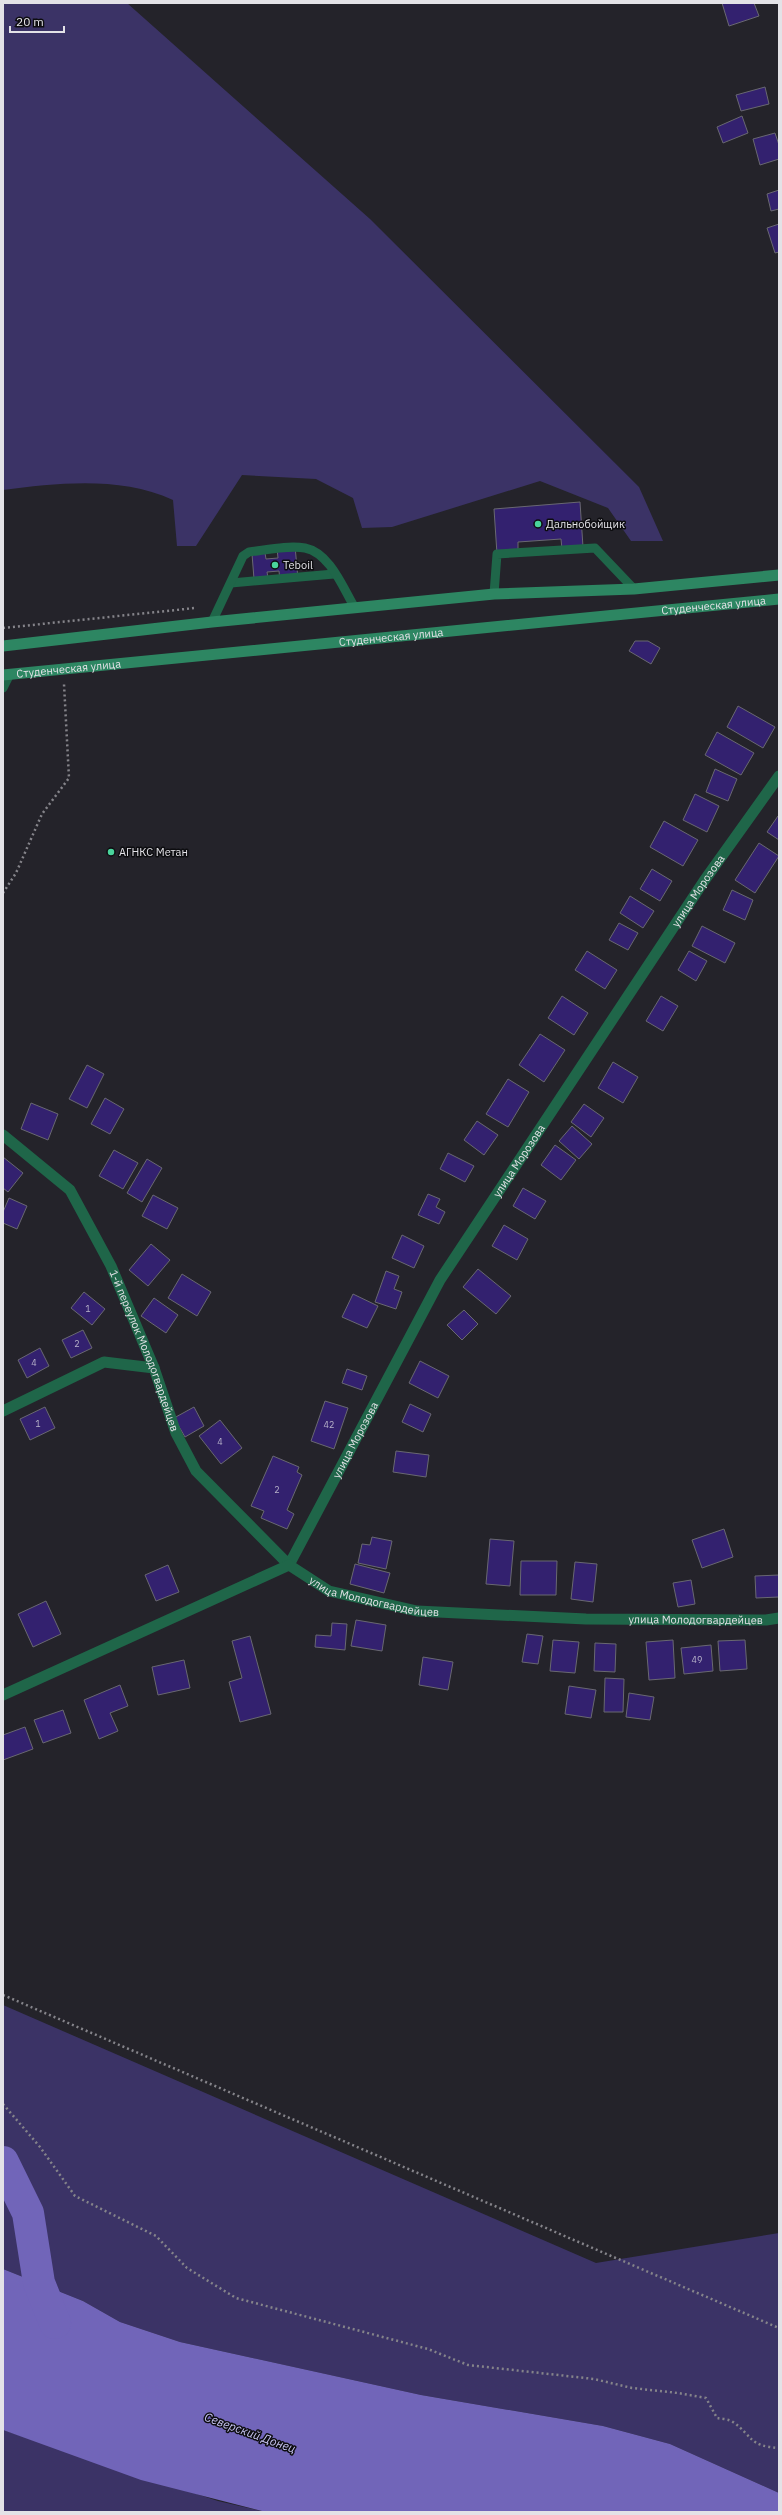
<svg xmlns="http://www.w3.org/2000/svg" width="782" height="2515" font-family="'IBM Plex Sans',sans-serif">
  <rect width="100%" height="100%" fill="#24232a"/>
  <g fill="#3b3366">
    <path d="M3 3H127L370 219 639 487 663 541H631L608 508 540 481 392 527 362 528 353 498 316 479 242 475 196 546H177L173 500C120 476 59 483 3 490Z"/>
    <polygon points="3,2005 596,2263 779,2233 779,2493 670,2444 603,2426 421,2395 180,2342 120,2322 83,2301 3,2269"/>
    <polygon points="3,2430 218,2501 266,2512 3,2512"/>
  </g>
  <polygon fill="#7165b9" points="3,2269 83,2301 120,2322 180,2342 421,2395 603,2426 670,2444 779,2493 779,2512 266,2512 141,2480 3,2430"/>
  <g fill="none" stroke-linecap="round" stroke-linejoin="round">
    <polyline stroke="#7165b9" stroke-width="32" points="3,2162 28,2213 39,2283 55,2323"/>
  </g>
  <g fill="#33216f" stroke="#696871">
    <polygon points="722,3 754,3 759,16 729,26"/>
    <polygon points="765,87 769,104 741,111 736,95"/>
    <polygon points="742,116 748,133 723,143 717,127"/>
    <polygon points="775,133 779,145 779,159 760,165 753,139"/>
    <polygon points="779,190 779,209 771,211 767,194"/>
    <polygon points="779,224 779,252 775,253 767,228"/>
    <polygon points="580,502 583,547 562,549 561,539 518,542 518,553 497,554 494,509"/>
    <polygon points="295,546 298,579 280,581 279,571 267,572 268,578 254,579 252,554 265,553 266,559 278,558 277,548"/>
    <polygon points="635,641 648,641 660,648 651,664 629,651"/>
    <polygon points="738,706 775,727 763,748 727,727"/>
    <polygon points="717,732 754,753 741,775 705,755"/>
    <polygon points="715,769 737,779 728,801 706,792"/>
    <polygon points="695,794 719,806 707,832 683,820"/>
    <polygon points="778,816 779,816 779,840 767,832"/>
    <polygon points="664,821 698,840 683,866 650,847"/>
    <polygon points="759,843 779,856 755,893 735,880"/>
    <polygon points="652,869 672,881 660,901 640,889"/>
    <polygon points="732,890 753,900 745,920 723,910"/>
    <polygon points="630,896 654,911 643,928 620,913"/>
    <polygon points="619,923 638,933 628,950 609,940"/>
    <polygon points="702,926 735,943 725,963 692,946"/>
    <polygon points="587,951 617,970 605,989 575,970"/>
    <polygon points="689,951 707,961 696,981 678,970"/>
    <polygon points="562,996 588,1013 574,1035 548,1018"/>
    <polygon points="661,996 678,1006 663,1031 646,1021"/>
    <polygon points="540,1034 565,1050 544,1082 519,1065"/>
    <polygon points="613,1062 638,1077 623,1103 598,1088"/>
    <polygon points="87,1065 104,1074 87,1108 69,1099"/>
    <polygon points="508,1079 529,1092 508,1127 486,1114"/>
    <polygon points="105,1098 124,1109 110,1134 91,1124"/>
    <polygon points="31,1103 58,1114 48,1140 21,1129"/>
    <polygon points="584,1104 604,1118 591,1137 571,1122"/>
    <polygon points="477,1121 498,1135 484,1155 464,1140"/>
    <polygon points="572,1126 592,1144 579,1159 559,1141"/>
    <polygon points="555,1145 576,1160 561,1180 541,1165"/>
    <polygon points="114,1150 138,1163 123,1189 99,1176"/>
    <polygon points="448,1153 474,1166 465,1182 440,1169"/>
    <polygon points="3,1157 23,1173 8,1192 3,1188"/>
    <polygon points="147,1159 162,1168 142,1202 127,1193"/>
    <polygon points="523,1188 546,1201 535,1219 513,1206"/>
    <polygon points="428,1194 440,1199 436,1207 445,1212 439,1224 418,1215"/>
    <polygon points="153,1195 178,1208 167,1229 142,1216"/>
    <polygon points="9,1198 27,1206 17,1229 3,1223 3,1212"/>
    <polygon points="504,1225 528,1239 517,1260 492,1246"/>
    <polygon points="402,1235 424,1246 414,1268 392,1258"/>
    <polygon points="151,1244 170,1260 148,1286 129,1270"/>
    <polygon points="478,1269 511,1296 496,1314 463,1287"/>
    <polygon points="386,1271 399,1276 394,1289 402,1292 396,1309 375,1302"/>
    <polygon points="182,1274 211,1292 197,1316 168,1298"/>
    <polygon points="84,1292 105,1309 92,1325 71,1308"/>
    <polygon points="353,1294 378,1306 367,1328 342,1317"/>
    <polygon points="154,1298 178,1315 166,1333 141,1316"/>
    <polygon points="464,1310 478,1324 462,1340 447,1325"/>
    <polygon points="83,1330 92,1348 71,1358 62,1340"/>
    <polygon points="40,1348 49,1366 27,1378 18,1360"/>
    <polygon points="420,1361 449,1376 438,1398 409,1383"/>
    <polygon points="347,1369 367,1376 362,1390 342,1383"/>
    <polygon points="325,1401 348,1408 334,1449 311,1441"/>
    <polygon points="410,1404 431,1414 423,1432 402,1422"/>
    <polygon points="45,1407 55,1428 30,1440 20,1419"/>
    <polygon points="194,1407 204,1426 185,1437 174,1418"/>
    <polygon points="220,1420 242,1448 221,1464 199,1436"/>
    <polygon points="396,1451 429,1455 426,1477 393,1472"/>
    <polygon points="273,1456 299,1467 297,1472 302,1475 287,1510 294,1514 287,1529 261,1518 264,1511 251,1506"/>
    <polygon points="724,1529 733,1557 702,1568 692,1540"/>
    <polygon points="372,1537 392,1541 386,1569 358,1563 362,1544 370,1545"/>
    <polygon points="490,1539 514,1541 510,1586 486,1584"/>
    <polygon points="521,1561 557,1561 556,1595 520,1595"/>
    <polygon points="575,1562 597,1564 593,1602 571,1599"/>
    <polygon points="355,1564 390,1573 384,1593 350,1584"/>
    <polygon points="168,1565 179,1592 156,1601 145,1575"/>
    <polygon points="779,1575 779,1597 756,1598 755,1576"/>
    <polygon points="691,1580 695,1604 678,1607 673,1583"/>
    <polygon points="46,1601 61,1634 33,1647 18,1614"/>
    <polygon points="356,1620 386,1625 382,1651 351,1646"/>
    <polygon points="332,1623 347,1624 345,1650 315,1647 316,1635 331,1636"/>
    <polygon points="527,1634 543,1636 538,1664 522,1662"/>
    <polygon points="250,1636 271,1714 240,1722 229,1682 242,1678 232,1641"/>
    <polygon points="553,1640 579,1642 575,1673 550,1671"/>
    <polygon points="673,1640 675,1678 649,1680 646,1642"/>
    <polygon points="745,1640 747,1669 720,1671 718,1641"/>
    <polygon points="595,1643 616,1644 615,1672 594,1671"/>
    <polygon points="711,1645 713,1671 684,1674 681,1648"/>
    <polygon points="423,1657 453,1662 448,1690 419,1685"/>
    <polygon points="184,1660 190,1688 158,1695 152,1667"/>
    <polygon points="605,1678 624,1679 623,1712 604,1712"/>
    <polygon points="120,1685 128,1706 110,1713 118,1731 99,1739 84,1700"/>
    <polygon points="569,1686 596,1690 591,1718 565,1714"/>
    <polygon points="629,1693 654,1697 650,1720 626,1717"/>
    <polygon points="63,1710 71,1733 43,1743 34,1720"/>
    <polygon points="25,1727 33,1749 3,1760 3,1735"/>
  </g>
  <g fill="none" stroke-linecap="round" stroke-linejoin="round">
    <g stroke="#85848a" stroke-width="2.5" stroke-dasharray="2 3" stroke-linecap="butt">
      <polyline points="3,628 195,608"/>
      <polyline points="3,893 16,873 42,814 69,778 64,684"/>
      <polyline points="3,1995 779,2328"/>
      <path d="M3 2104 40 2147 75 2196 156 2236 187 2268 236 2298 428 2349 468 2365 594 2379 632 2388 678 2393 706 2398 717 2418C722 2419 729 2419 733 2422 753 2436 748 2446 779 2448"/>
    </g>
    <g stroke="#1f6649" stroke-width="9">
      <polyline points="231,583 334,574"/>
      <polyline points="494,594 497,554 595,548 634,589"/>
      <path d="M212 622 243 556 249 552C266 550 288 545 305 548 330 553 343 588 355 608"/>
      <polyline points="3,688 10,674"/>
    </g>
    <g stroke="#1f6649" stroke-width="11">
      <path id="s1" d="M3 1135 70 1190 111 1266 154 1368 176 1433 196 1471 289 1565 440 1280 704 881 779 776"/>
      <polyline points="3,1411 104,1362 154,1368"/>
      <path id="s2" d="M3 1695 289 1565 329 1591 417 1611 586 1619 766 1620 779 1618"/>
    </g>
    <g stroke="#2d8662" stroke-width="11">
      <polyline points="3,646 212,622 494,594 634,589 779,575"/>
      <path id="s3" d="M3 675 779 599"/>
    </g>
  </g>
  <g fill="#4ad49c" stroke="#0d0d10" stroke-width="1.5">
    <circle cx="538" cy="524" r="4"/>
    <circle cx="275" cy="565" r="4"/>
    <circle cx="111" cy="852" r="4"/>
  </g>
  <g text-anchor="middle" stroke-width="3" stroke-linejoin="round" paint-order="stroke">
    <g font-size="9" fill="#b7b2c9">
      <text x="88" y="1312">1</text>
      <text x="77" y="1347">2</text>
      <text x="34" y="1366">4</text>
      <text x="38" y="1427">1</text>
      <text x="329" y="1428">42</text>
      <text x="220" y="1445">4</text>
      <text x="277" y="1493">2</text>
      <text x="697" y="1663">49</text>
    </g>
    <g font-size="11" fill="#e3e2e7" stroke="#0d0d10" text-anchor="start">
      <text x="546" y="528">Дальнобойщик</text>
      <text x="283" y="569">Teboil</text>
      <text x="119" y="856">АГНКС Метан</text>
    </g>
    <g font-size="11" fill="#e3e2e7" stroke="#0d0d10">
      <text dy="4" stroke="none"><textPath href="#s3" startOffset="714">Студенческая улица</textPath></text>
      <text dy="4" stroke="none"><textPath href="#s3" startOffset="390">Студенческая улица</textPath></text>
      <text dy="4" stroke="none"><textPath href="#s3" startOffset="66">Студенческая улица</textPath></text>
      <text dy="4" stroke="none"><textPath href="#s1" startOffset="1317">улица Морозова</textPath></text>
      <text dy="4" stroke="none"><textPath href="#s1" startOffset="993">улица Морозова</textPath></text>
      <text dy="4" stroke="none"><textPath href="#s1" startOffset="264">1-й переулок Молодогвардейцев</textPath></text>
      <text dy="4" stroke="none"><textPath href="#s1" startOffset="669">улица Морозова</textPath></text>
      <text dy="4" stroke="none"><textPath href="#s2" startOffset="407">улица Молодогвардейцев</textPath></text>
      <text dy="4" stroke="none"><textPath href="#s2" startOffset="731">улица Молодогвардейцев</textPath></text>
    </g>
    <g font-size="12" font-style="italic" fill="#cac7f5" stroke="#0d0d10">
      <text transform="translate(250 2433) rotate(20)" y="4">Северский Донец</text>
    </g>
  </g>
  <rect width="782" height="2515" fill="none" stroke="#e3e2e7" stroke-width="8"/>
  <path d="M10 26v6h54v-6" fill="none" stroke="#e3e2e7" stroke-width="2"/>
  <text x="16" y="26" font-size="12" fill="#e3e2e7" stroke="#0d0d10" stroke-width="3" paint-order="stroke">20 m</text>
</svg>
